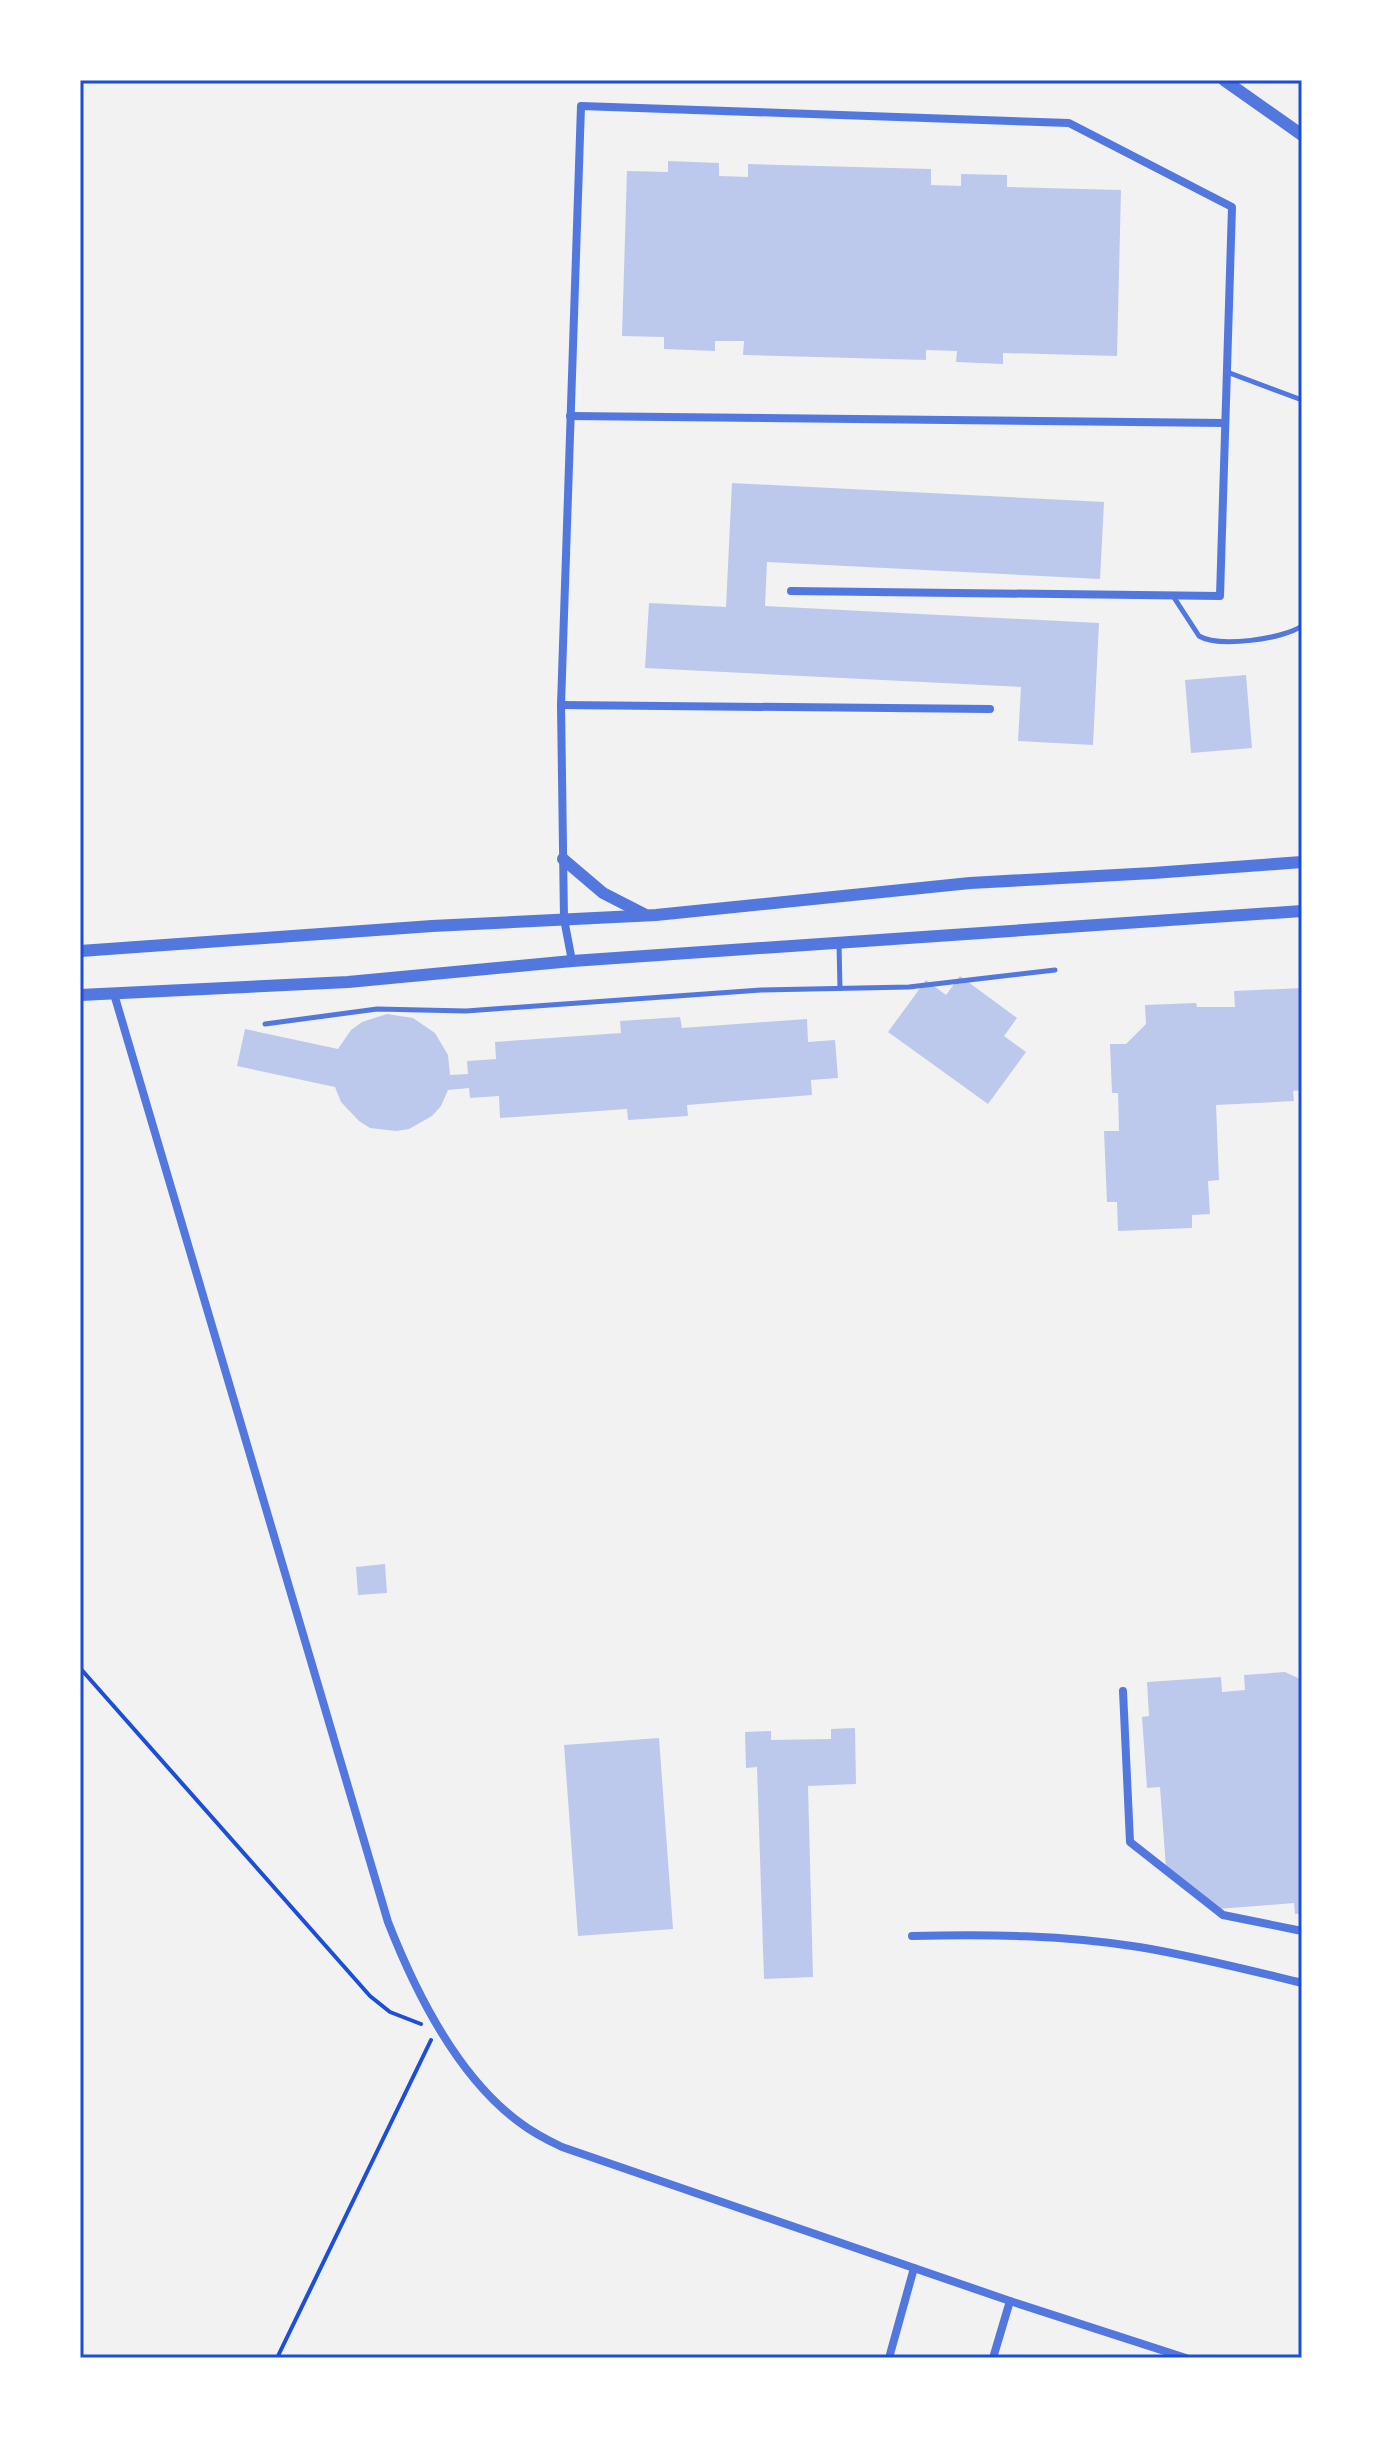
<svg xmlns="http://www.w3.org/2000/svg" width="1382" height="2438" font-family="'Fira Sans',sans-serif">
  <rect width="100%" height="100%" fill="#f2f2f2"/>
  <g fill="#bdc9ec">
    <polygon points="668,161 719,163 719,176 748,177 748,164 931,169 931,185 961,186 961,174 1007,175 1007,187 1121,190 1117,356 1003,353 1003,364 956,362 957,351 926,350 926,360 743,355 744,341 715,341 715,351 664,349 664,337 622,336 627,171 668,172"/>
    <polygon points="732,483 1104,502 1100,579 767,562 765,606 1099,623 1093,745 1018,741 1021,687 645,668 649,603 726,607"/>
    <polygon points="1246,675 1252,748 1191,753 1185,680"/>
    <polygon points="960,976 1017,1018 1004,1036 1026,1052 988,1104 888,1032 926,980 946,995"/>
    <polygon points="1302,988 1302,1090 1293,1091 1294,1101 1216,1105 1219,1180 1208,1181 1210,1214 1192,1215 1192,1228 1118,1231 1117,1202 1107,1202 1104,1131 1119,1131 1118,1093 1112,1093 1110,1044 1126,1044 1146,1024 1145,1005 1196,1003 1197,1007 1235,1007 1234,991"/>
    <polygon points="387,1014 413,1018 435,1033 448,1055 450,1075 468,1074 467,1061 496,1059 495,1042 621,1033 620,1021 680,1017 682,1028 807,1019 808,1042 835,1040 838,1078 811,1080 812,1095 687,1105 688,1116 628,1120 627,1109 500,1118 499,1096 470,1098 469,1088 448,1090 441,1106 432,1116 409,1129 396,1131 370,1128 359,1121 341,1102 335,1087 237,1066 245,1029 338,1049 351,1030 362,1022"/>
    <polygon points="385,1564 387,1593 358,1595 356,1567"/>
    <polygon points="1285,1672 1302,1680 1302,1913 1295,1914 1294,1903 1218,1909 1166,1868 1160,1787 1147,1788 1142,1717 1149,1716 1147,1682 1221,1677 1222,1692 1245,1690 1244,1675"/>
    <polygon points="855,1728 856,1784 808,1786 813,1977 764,1979 757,1767 746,1768 745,1732 771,1731 771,1740 831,1739 831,1729"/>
    <polygon points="659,1738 673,1929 578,1936 564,1745"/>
  </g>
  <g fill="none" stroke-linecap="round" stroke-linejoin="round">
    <g stroke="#1d4ed8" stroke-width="4">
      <polyline points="80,1668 370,1996 390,2012 421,2024"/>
      <polyline points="277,2358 431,2040"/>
    </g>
    <g stroke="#5277de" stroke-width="5">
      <polyline points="1227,372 1302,400"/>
      <path d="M1173 596 1199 636C1219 648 1283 639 1302 626"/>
      <polyline points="839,944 840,988"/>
      <polyline points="265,1024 377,1009 466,1011 761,990 909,987 1055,970"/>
    </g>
    <g stroke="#5277de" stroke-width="8">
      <polyline points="570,416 1225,423"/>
      <polyline points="561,705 990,709"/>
      <polyline points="572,961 564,919 561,705 581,106 1069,123 1232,207 1220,596 791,591"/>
      <path d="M114 994 388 1922C415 1991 458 2077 519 2122 532 2132 547 2140 562 2147L1010 2301 1186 2358"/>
      <polyline points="1123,1691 1130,1842 1223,1915 1302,1931"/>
      <path d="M912 1936C988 1934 1064 1935 1139 1947 1194 1956 1248 1970 1302 1983"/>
      <polyline points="889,2358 914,2268"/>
      <polyline points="993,2358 1010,2301"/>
    </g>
    <g stroke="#5277de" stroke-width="12">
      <polyline points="1224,80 1302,135"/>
      <polyline points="563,859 603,893 644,914"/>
      <polyline points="80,951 432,926 656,915 970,883 1153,873 1302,862"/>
      <polyline points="80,995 348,982 572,961 1302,911"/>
    </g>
  </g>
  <rect width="1382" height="2438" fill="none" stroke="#ffffff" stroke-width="164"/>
  <rect x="82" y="82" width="1218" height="2274" fill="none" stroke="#1d4ed8" stroke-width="3"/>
</svg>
